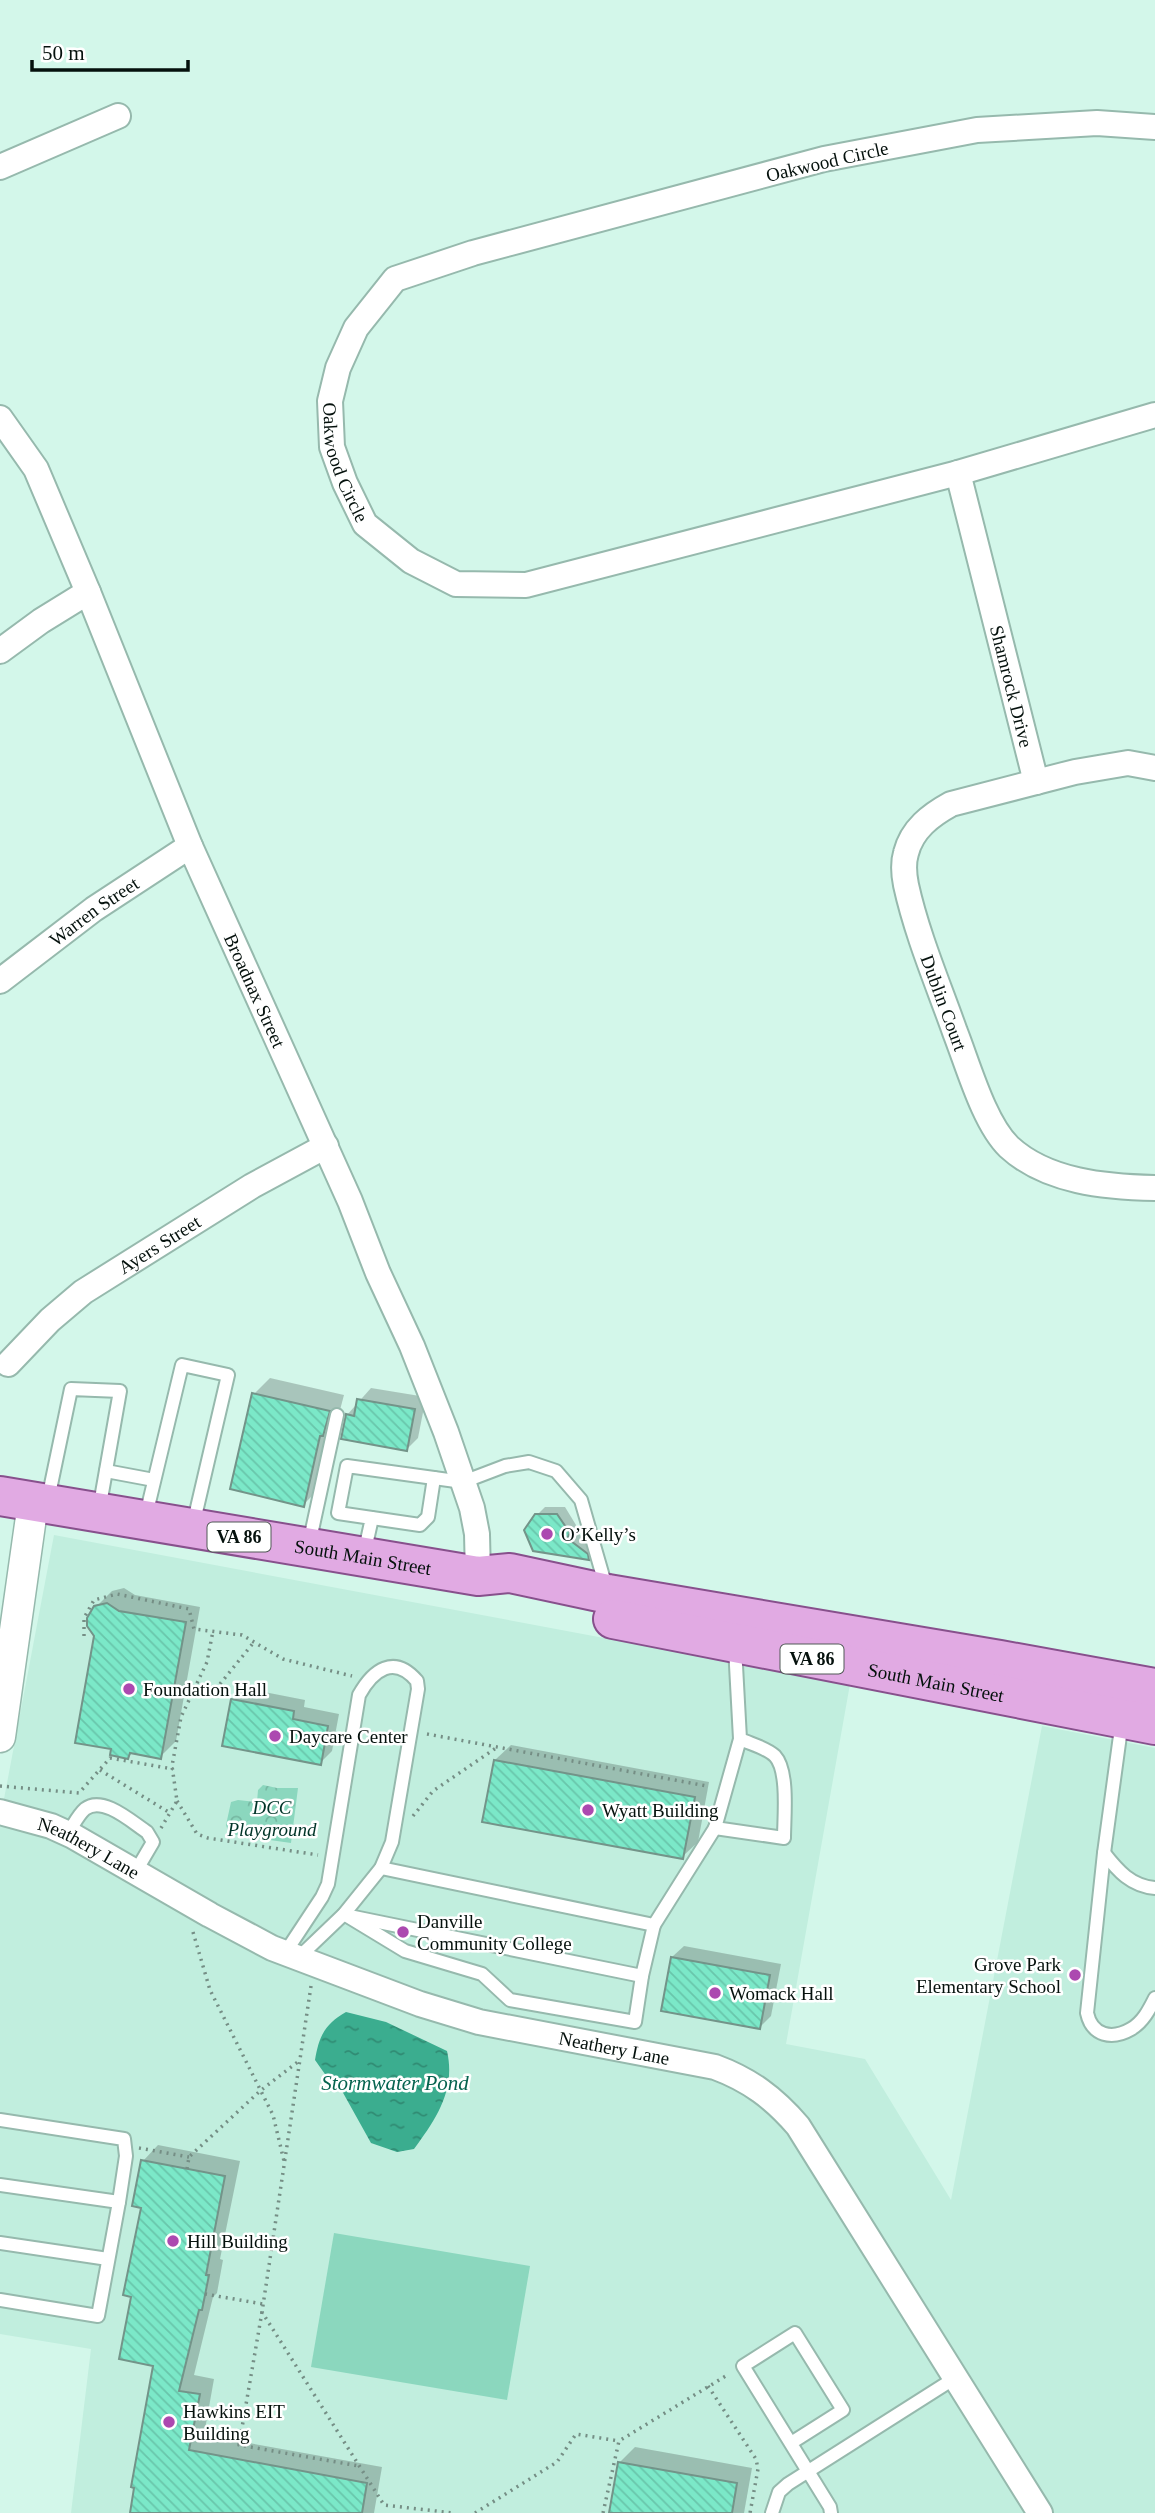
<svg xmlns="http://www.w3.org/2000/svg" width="1155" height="2513" font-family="Georgia,serif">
  <defs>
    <pattern id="park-crowns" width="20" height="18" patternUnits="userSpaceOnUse" patternTransform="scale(1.75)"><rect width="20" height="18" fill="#8bd7be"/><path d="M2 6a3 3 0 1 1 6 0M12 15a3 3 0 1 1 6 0" fill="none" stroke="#76b8a2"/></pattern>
    <pattern id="water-ripples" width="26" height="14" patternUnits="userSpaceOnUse" patternTransform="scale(1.75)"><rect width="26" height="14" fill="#3bad8f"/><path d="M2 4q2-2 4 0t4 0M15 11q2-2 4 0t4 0" fill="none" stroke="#308b73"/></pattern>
    <pattern id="building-back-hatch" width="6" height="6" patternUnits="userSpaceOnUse" patternTransform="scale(1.75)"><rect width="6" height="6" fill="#7be8c8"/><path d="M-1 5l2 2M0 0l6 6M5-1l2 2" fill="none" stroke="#69c6ab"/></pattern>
  </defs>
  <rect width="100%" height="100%" fill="#d3f7ea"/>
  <polygon fill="#c1eede" points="54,1535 850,1684 786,2044 865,2059 951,2200 1042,1726 1155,1748 1155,2513 71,2513 91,2349 0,2334 0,1820"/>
  <polygon fill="url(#park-crowns)" points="263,1785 277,1788 298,1788 291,1843 229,1834 226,1825 231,1802 238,1800 257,1802 258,1790"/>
  <polygon fill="#8bd7be" points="334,2233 530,2266 507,2400 311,2367"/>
  <path fill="url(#water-ripples)" d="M346 2012 386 2022 447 2051C456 2090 436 2119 414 2149L397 2152 371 2143 337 2082 327 2077 315 2060C319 2036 325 2024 346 2012Z"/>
  <g fill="#0003">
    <polygon points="270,1378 344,1395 319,1489 303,1505 254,1394"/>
    <polygon points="371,1388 426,1397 418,1438 407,1449 347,1415"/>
    <polygon points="545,1507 565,1507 576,1525 574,1530 595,1547 596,1551 588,1558 537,1515"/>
    <polygon points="124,1588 135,1595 200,1607 176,1741 160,1757 133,1752 128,1757 96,1636 95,1608 112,1591"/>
    <polygon points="244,1688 305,1700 304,1707 339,1714 332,1751 320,1763 233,1700"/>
    <polygon points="511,1745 709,1782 698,1842 682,1857 495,1760"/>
    <polygon points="684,1946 781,1964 771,2016 760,2027 672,1957"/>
    <polygon points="158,2145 240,2161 220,2259 223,2260 217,2293 213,2297 194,2375 214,2379 204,2435 382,2467 374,2513 131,2513 155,2364 133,2295 143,2206 143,2161"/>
    <polygon points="635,2447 752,2468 744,2513 611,2513 619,2463"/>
  </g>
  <g fill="url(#building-back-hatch)" stroke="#739489" stroke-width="2">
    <polygon points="252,1393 330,1411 323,1436 320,1436 304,1507 230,1489"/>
    <polygon points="357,1399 415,1409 407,1451 341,1439 346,1414 354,1416"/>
    <polygon points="535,1514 557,1514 570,1533 567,1538 588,1554 589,1560 533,1551 524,1530"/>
    <polygon points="107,1603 119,1611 186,1622 161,1759 130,1753 128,1759 110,1755 111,1749 75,1743 94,1636 87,1626 87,1618 94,1606"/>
    <polygon points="231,1699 294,1711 293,1719 328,1726 321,1765 222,1746"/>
    <polygon points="494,1760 695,1797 683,1859 482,1822"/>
    <polygon points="671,1957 770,1975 760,2029 661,2011"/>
    <polygon points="141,2160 225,2176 206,2275 209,2275 202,2310 199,2310 179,2391 200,2394 189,2450 367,2483 362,2513 130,2513 134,2488 131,2487 153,2366 119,2359 131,2297 123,2295 141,2208 132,2206"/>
    <polygon points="618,2462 737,2483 732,2513 609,2513"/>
  </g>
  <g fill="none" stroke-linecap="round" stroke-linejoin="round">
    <defs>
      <g id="service">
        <polyline points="106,1471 154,1480"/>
        <polyline points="48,1499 71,1389 120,1391 99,1510"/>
        <polyline points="146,1515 182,1365 228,1375 193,1525"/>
        <polyline points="372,1518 420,1525 428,1517 434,1478"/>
        <polyline points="309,1544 337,1415"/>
        <polyline points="364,1554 372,1518 338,1513 347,1466 463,1482 505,1466 529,1462 556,1471 581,1500 606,1587"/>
        <path d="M735 1647 740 1739 715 1828 784 1838C784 1818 789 1771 775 1756 767 1748 751 1744 740 1739"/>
        <path d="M1122 1721 1104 1853 1087 2013C1092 2036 1112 2040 1131 2029 1143 2022 1149 2010 1155 1998"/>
        <path d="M68 1833C73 1826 78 1815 85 1809 103 1795 133 1823 147 1832L153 1842 136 1871"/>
        <path d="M1104 1853C1118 1871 1131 1886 1155 1888"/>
        <polyline points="381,1868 654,1925 715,1828"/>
        <polyline points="344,1914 405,1951 482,1974 510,2000 635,2022 642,1976"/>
        <polyline points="354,1917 642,1976 654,1925"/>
        <path d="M285 1953 322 1897 328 1884 359 1695C373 1670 394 1654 417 1681L418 1689 392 1842 381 1868 344 1914 298 1958"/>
        <polyline points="0,2120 124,2139 126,2156 119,2202 0,2185"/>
        <polyline points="0,2243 108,2259"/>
        <polyline points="0,2300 98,2316 119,2202"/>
        <polyline points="791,2443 843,2410 795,2333 743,2366 830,2507 831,2513"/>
        <polyline points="772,2513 779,2492 788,2484 955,2378"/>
      </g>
      <g id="minor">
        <path id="s1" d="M1155 127 1097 123 977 130 824 159 473 253 395 279 356 328 338 368 330 401 332 447 345 483 365 524 411 561 456 584 526 585 958 473 1155 415"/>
        <polyline points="0,167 118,116"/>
        <path id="s2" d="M0 418 36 469 88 592 190 846 350 1201 378 1273 412 1346 446 1432 472 1508 477 1534 478 1576"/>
        <path id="s3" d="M958 473 1036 782"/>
        <polyline points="0,651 41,621 88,592"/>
        <path id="s4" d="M1155 768 1128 763 1075 772 951 804C931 815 912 829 906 853 903 863 904 875 906 885 917 935 938 984 955 1032 968 1065 984 1123 1009 1147 1047 1182 1106 1187 1155 1188"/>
        <path id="s5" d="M0 981 94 909 190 846"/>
        <path id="s6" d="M8 1364 50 1320 83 1292 252 1186 326 1146"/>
        <path id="s7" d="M0 1812 51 1826 73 1836 210 1915 272 1948 420 2004 479 2022 715 2067C750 2080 774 2098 798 2126L1040 2513"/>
      </g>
      <polyline id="tertiary" points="0,1737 33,1503"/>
      <g id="primary">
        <path id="s8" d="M0 1496 478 1576 510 1573 608 1594 1000 1660 1155 1688"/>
        <path id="s9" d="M613 1619 1155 1725"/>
      </g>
    </defs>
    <use href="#service" stroke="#96b9ad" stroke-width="16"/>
    <use href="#minor" stroke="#96b9ad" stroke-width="28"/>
    <use href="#tertiary" stroke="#96b9ad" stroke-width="33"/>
    <use href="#primary" stroke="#87508c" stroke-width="42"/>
    <g stroke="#758e85" stroke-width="3.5" stroke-dasharray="2 5" stroke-linecap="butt">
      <polyline points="84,1636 84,1618 94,1600 117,1594 189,1609 194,1629 242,1635 283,1659 352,1676"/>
      <polyline points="220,1684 254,1642"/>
      <polyline points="427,1734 707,1786"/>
      <polyline points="100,1770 170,1813"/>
      <polyline points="0,1786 79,1793 110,1758 173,1769"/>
      <polyline points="177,1801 197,1834 208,1838 318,1855"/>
      <polyline points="413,1816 433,1791 496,1748"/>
      <polyline points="161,1828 177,1801 172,1766 181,1717 207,1662 213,1631"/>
      <polyline points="193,1932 210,1990 273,2115 284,2161"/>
      <polyline points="311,1986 262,2312 384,2505 453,2513"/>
      <polyline points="139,2148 189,2157"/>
      <polyline points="187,2169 189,2157 260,2091 299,2061"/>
      <polyline points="205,2294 263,2304"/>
      <polyline points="262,2312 239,2445 359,2466"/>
      <polyline points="708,2386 756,2459 758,2469 750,2513"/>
      <polyline points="475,2513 557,2462 576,2434 619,2441"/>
      <polyline points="603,2513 619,2441 729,2374"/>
    </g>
    <use href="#service" stroke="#fff" stroke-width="12"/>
    <use href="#minor" stroke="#fff" stroke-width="24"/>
    <use href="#tertiary" stroke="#fff" stroke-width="30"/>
    <use href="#primary" stroke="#e1aae3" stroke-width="38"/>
  </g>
  <g fill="#ac49b0" stroke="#fff" stroke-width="2.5">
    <circle cx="547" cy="1534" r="7"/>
    <circle cx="129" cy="1689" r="7"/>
    <circle cx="275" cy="1736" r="7"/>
    <circle cx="588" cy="1810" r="7"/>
    <circle cx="403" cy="1932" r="7"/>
    <circle cx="1075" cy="1975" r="7"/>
    <circle cx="715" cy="1993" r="7"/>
    <circle cx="173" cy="2241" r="7"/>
    <circle cx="169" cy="2422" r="7"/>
  </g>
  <g text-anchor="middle" stroke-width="5" stroke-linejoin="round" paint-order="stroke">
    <g fill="#fff" stroke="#505856" stroke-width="2">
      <rect x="207.5" y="1522.5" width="63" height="29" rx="5"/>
      <rect x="780.5" y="1644.5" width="63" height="29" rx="5"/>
    </g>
    <g font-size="18" font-weight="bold" fill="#05110d">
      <text x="239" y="1543">VA 86</text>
      <text x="812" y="1665">VA 86</text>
    </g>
    <g font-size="19" fill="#05110d" stroke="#fff">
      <text transform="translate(827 161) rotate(-13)" y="7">Oakwood Circle</text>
      <text dy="7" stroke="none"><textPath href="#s1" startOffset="984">Oakwood Circle</textPath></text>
      <text dy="7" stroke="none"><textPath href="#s3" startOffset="220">Shamrock Drive</textPath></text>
      <text dy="7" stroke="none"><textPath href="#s5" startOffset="117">Warren Street</textPath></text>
      <text dy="7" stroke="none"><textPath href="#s2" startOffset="628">Broadnax Street</textPath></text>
      <text dy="7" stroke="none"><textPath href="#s4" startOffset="434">Dublin Court</textPath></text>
      <text dy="7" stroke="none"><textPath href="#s6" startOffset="194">Ayers Street</textPath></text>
      <text dy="7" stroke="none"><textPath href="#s8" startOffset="368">South Main Street</textPath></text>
      <text dy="7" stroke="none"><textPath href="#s9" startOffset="329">South Main Street</textPath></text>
      <text dy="7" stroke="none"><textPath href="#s7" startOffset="96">Neathery Lane</textPath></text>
      <text dy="7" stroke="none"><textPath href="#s7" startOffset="663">Neathery Lane</textPath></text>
    </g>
    <g font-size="19" fill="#05110d" stroke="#fff" text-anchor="start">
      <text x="561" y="1541">O’Kelly’s</text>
      <text x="143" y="1696">Foundation Hall</text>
      <text x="289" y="1743">Daycare Center</text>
      <text x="602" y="1817">Wyatt Building</text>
      <text x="417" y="1928">Danville<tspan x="417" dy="22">Community College</tspan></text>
      <text x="1061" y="1971" text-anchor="end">Grove Park<tspan x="1061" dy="22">Elementary School</tspan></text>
      <text x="729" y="2000">Womack Hall</text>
      <text x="187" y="2248">Hill Building</text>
      <text x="183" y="2418">Hawkins EIT<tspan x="183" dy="22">Building</tspan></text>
    </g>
    <g font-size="19" font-style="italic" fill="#003428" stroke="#fff">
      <text x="272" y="1814">DCC<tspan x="272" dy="22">Playground</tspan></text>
    </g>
    <g font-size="21" font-style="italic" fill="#05634f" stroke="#fff">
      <text x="395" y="2090">Stormwater Pond</text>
    </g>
  </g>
  <path d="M32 60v10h156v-10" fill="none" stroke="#05110d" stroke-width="3.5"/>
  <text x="42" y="60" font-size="21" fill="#05110d" stroke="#ffffff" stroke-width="5" paint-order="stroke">50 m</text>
</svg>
